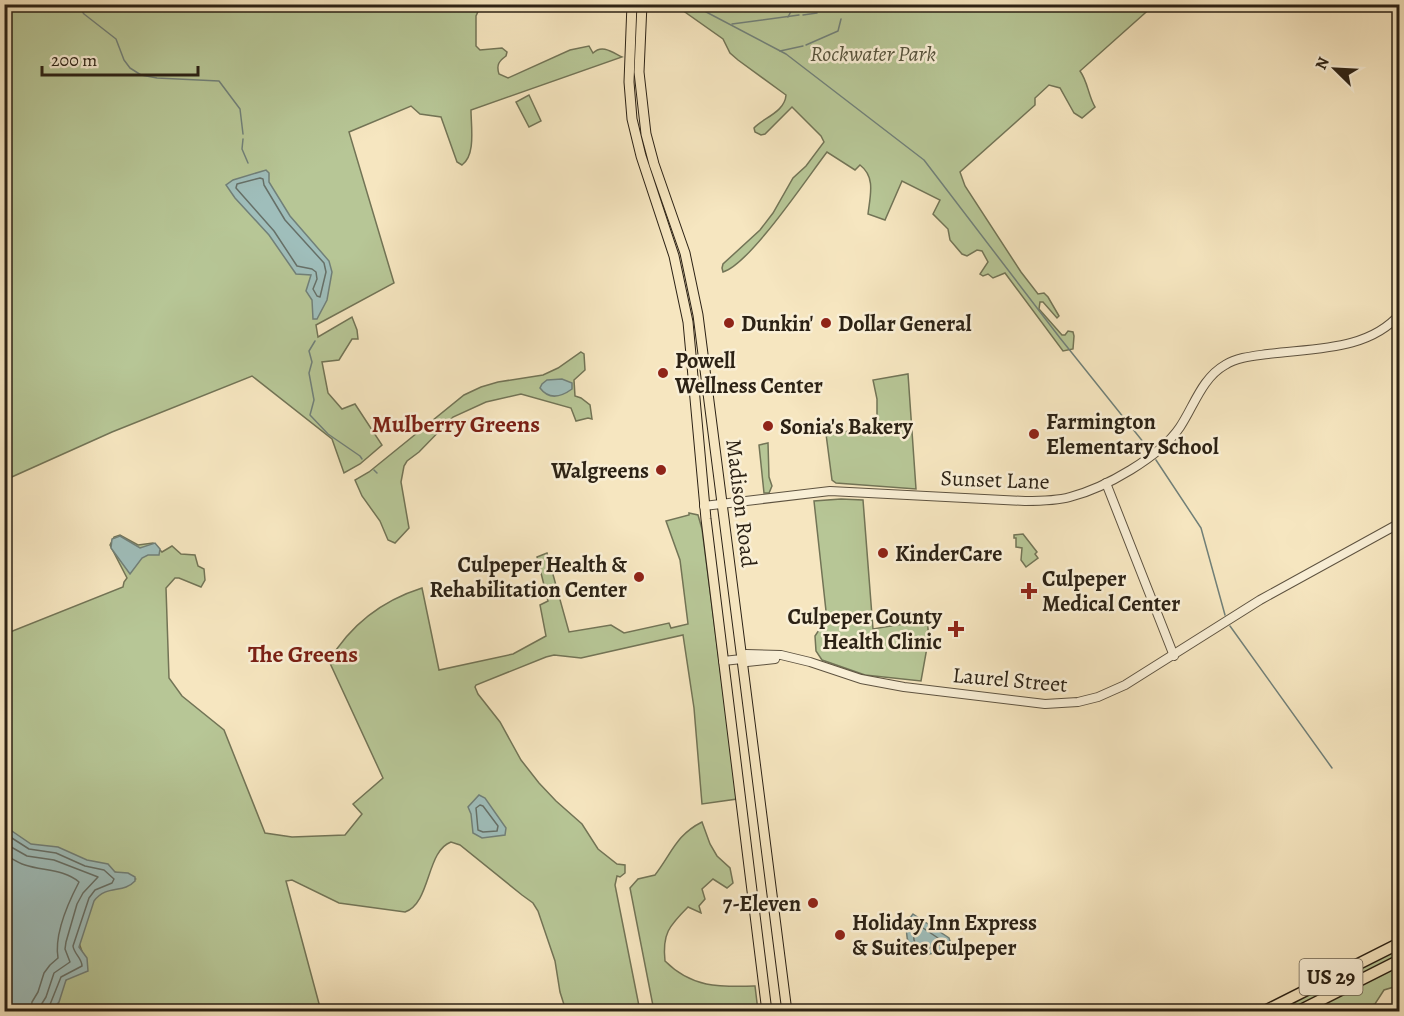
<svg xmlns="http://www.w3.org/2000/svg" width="1404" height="1016" font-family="Alegreya,serif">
  <rect width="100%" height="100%" fill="#f6e6c0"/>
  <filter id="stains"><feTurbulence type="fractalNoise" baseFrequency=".00333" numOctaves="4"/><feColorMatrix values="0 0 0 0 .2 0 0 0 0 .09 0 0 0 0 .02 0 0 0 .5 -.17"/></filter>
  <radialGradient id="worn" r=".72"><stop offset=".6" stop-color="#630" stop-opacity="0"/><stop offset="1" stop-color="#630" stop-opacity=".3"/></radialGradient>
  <g fill="#b7c696" stroke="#727456" stroke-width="1.5">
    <path d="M4 5H481L476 16V46L480 50 502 48 507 52 506 56C499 61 496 65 499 74L508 78 570 50 589 46 593 53C602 44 612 52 622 57L471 110C471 127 476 155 462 165L457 162 441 117 420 114 411 106 349 132 394 283 316 325 318 337 352 317 357 330 358 339H352L339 360 322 362 328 393 342 409 355 404 382 445 360 464 344 473 332 439 252 376 112 432 5 480Z"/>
    <path d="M675 5H1154L1080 71C1088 82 1088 95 1095 107L1082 118 1074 113 1060 88 1049 85 1035 98V105L960 172 965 186 1021 272 1038 294 1044 293 1048 297 1059 316 1057 318 1043 302H1040L1039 309 1062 335H1065L1068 331 1073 332 1074 336 1073 349 1063 351 1005 273 993 278 988 274 983 276 980 274 988 262 982 251 977 250 967 256 962 254 950 240 948 229 933 214 940 200 902 181 885 220 868 214C870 196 876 177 860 165L855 170 827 152C807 178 750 264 723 272L722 268 723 264 760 230 773 213 793 178 806 166 824 142 821 136 792 107 765 134 761 135 755 132 754 128C763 118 785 112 786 95L738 60 730 53 723 39Z"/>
    <polygon points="529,95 541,121 529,127 516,102"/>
    <polygon points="581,352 584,354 585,370 574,380 575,396 581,398 590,405 592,419 588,418 576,421 571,408 521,394 486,402 453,417 419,452 407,461 404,466 401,482 409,528 395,543 388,540 380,521 362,496 355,480 369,472 464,395 481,387 498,382 543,375 558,368"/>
    <polygon points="908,374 916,489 836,483 832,480 826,434 877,428 877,399 873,380"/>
    <polygon points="768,443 769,477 772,486 769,493 764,493 759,445"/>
    <polygon points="841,499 863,500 873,629 928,620 928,642 921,681 865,675 822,660 816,651 815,636 823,624 826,611 814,501"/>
    <path d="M689 513 698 515 702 529 737 799 702 804 694 708 683 635 581 658 554 655 546 657 476 685 475 687 478 694 500 722 521 760 539 783 556 801 582 824 598 849 617 864 625 865V873L620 877 617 876 615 885 640 1011H566L560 992 555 961 538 911 533 903 522 895 460 845 451 842C426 851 431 903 405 912L339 903 292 880 286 881 321 1011H43L51 1008 66 980 84 957 78 940 96 893 135 879 58 852 14 843 5 828V634L123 587 124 582 127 578 110 545 114 537 120 535 138 545 153 543 162 552 172 546 181 554 195 555 198 566 204 569 205 580 201 587 179 578H175L166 588 169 678 182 696 224 730 265 833 292 837 345 835 362 814 353 804 383 778 329 661C351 624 381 601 422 588L439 670 513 654 546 636 540 605 548 601 537 557 547 553 569 632 611 625 624 633 669 623 671 628 688 624 680 560 666 521 689 515Z"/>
    <polygon points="1023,534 1037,552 1035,554 1038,558 1026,567 1021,560 1022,548 1016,547 1016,538 1014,538 1014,535"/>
    <path d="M702 822 710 844 717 856 730 868 733 883 727 888 713 879 702 889 705 899 699 906 701 913 688 907C669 926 662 934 665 961 692 988 719 987 755 986L758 1011H654L630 888 638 879 655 875C672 853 676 835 702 822Z"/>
    <polygon points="1399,948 1399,957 1289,1011 1272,1012"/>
    <polygon points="1399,964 1399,998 1394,987 1384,990 1375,1004 1358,1011 1305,1012"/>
  </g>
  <g fill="#9fbebb" stroke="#718079" stroke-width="1.5">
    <polygon points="266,170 269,173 269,182 290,216 329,261 332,272 327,300 317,319 313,319 312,300 306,291 311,275 296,274 269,235 235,198 226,185 233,180"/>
    <path d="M547 380 562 379 572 383V389C561 397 549 400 540 388L542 384Z"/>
    <polygon points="120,536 140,548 155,543 160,549 159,555 148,555 142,558 130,574 111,548 112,539"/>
    <polygon points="479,795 485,798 506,828 505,835 482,838 473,833 471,814 468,807"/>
    <path d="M4 822 9 829 31 844 58 847 87 860 108 864 115 872 128 873 135 877V881C123 894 107 884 94 901L79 947 87 958 88 971 66 980 59 1002 51 1011H5Z"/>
    <path d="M913 914 949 938 951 944 949 949 922 956 913 953C906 942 903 924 913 914Z"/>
  </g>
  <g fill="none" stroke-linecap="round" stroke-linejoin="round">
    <g stroke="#667068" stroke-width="1.5">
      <polygon points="260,178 263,179 264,185 285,220 324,263 326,272 320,297 317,296 313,289 317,279 316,272 312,269 297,266 274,231 236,188 237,184"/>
      <polygon points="480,805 483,806 498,826 497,831 483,832 478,830 476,808"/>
      <path d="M4 833 29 849 56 853 85 866 104 870 114 879 112 883 95 890 89 898 73 946C74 954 82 958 82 966L61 977 47 1012"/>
      <polyline points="4,843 27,856 54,860 98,877 83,893 77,904 66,942 65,949 70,962 54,973 46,997 41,1005 40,1012"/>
      <path d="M4 854C11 858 18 863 25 865 43 871 64 869 79 882 68 903 54 934 58 958L50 965 44 973 38 992 32 1002 31 1012"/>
      <polygon points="913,924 917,924 941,940 942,944 922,950 918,949 914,940"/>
    </g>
    <g stroke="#718079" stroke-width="1.5">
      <polyline points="77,4 84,14 116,39 124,60 130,68 141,75 157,78 219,81 240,109 243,134"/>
      <polyline points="691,4 786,54 924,160 1060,338 1148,448"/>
      <polyline points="803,15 817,13"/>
      <polyline points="788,17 795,4"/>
      <polyline points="732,24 799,15"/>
      <polyline points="806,45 838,31 841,19"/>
      <polyline points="780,51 803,46"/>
      <polyline points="243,139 242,149 248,163"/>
      <polyline points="315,341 309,351 312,362 309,373 314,400 310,415 328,434 360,456 362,459"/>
      <polyline points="1156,460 1201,528 1225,615"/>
      <polyline points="374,470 377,473"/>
      <polyline points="1230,626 1332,768"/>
    </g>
    <defs>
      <g id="minor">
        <polyline points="1106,483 1174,656"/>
        <path d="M704 506 830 491 1025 501C1040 501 1056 501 1070 497 1105 488 1160 457 1180 427 1194 406 1202 378 1225 365 1238 357 1254 356 1268 354 1313 348 1368 351 1400 314"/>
        <polyline points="742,659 746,654 781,655 810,662 861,679 904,687 1045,704 1078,702 1098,697 1125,685 1260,600 1400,523"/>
        <polyline points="723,661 742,659 747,662 775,659"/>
      </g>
      <g id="major">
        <polyline points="632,4 629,82 632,119 641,156 674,256 688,322 706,519 767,1012"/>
        <polyline points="642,4 639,72 646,134 654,164 685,253 698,315 787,1012"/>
      </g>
      <g id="highway">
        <polyline points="1263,1012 1400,943"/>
        <polyline points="1297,1012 1400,960"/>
      </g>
    </defs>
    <use href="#minor" stroke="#5e5340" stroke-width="10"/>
    <use href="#major" stroke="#2c2215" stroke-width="11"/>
    <use href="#highway" stroke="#2c2215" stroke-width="13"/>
    <use href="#minor" stroke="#f9efd6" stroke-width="8"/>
    <use href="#major" stroke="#f6e6c0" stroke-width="9"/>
    <use href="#highway" stroke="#f6e6c0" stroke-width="10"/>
  </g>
  <g fill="#8f2418" stroke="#f9efd6" stroke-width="2">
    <circle cx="729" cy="323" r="6"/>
    <circle cx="826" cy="323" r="6"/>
    <circle cx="663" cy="373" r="6"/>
    <circle cx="768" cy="426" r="6"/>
    <circle cx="1034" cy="434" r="6"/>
    <circle cx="661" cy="470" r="6"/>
    <circle cx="883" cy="553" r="6"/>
    <circle cx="639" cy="577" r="6"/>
    <path d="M1026 582h6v6h6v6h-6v6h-6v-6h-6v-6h6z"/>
    <path d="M953 620h6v6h6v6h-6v6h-6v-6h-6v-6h6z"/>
    <circle cx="813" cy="903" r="6"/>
    <circle cx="840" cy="935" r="6"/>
  </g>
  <g text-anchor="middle" stroke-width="5" stroke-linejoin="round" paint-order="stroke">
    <rect fill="#f9efd6" stroke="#6a604f" stroke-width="1.5" x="1299.5" y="959" width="63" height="36" rx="4.5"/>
    <g font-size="21" font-weight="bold" fill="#2c2215">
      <text x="1331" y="984">US 29</text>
    </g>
    <g font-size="22" font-style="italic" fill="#56533c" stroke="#f9efd6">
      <text x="873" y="61">Rockwater Park</text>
    </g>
    <g font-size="22" font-weight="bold" fill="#2c2215" stroke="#f9efd6" text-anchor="start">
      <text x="741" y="331">Dunkin'</text>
      <text x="838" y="331">Dollar General</text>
      <text x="675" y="368">Powell<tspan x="675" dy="25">Wellness Center</tspan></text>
      <text x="1046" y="429">Farmington<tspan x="1046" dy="25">Elementary School</tspan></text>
      <text x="780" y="434">Sonia's Bakery</text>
      <text x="649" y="478" text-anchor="end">Walgreens</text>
      <text x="895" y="561">KinderCare</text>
      <text x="627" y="572" text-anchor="end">Culpeper Health &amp;<tspan x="627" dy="25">Rehabilitation Center</tspan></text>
      <text x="1042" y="586">Culpeper<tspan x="1042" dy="25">Medical Center</tspan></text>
      <text x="942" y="624" text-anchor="end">Culpeper County<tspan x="942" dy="25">Health Clinic</tspan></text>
      <text x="801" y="911" text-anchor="end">7-Eleven</text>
      <text x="852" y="930">Holiday Inn Express<tspan x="852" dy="25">&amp; Suites Culpeper</tspan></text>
    </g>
    <g font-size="22" fill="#2c2215" stroke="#f9efd6">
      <text transform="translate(995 479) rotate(2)" y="8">Sunset Lane</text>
      <text transform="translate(742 503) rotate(83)" y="8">Madison Road</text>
      <text transform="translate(1010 679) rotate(5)" y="8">Laurel Street</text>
    </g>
    <g font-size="24" font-weight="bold" fill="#7a1f14" stroke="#f9efd6">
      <text x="456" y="432">Mulberry Greens</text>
      <text x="303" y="662">The Greens</text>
    </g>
  </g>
  <rect width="1404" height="1016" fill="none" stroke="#f6e6c0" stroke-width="24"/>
  <rect x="6" y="6" width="1392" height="1004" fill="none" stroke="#2c2215" stroke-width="3"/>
  <rect x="12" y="12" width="1380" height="992" fill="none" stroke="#2c2215" stroke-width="1.5"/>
  <g transform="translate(1335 69) rotate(294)" stroke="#f9efd6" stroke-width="4.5" paint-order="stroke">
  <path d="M0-4.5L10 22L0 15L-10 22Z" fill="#2c2215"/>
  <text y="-9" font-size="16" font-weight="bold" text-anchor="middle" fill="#2c2215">N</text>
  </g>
  <path d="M42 66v9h156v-9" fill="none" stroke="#2c2215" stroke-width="3"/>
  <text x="51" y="66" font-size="18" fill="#2c2215" stroke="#f9efd6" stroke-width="4.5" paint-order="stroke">200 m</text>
  <rect width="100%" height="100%" filter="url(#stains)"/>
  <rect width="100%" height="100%" fill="url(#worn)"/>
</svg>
